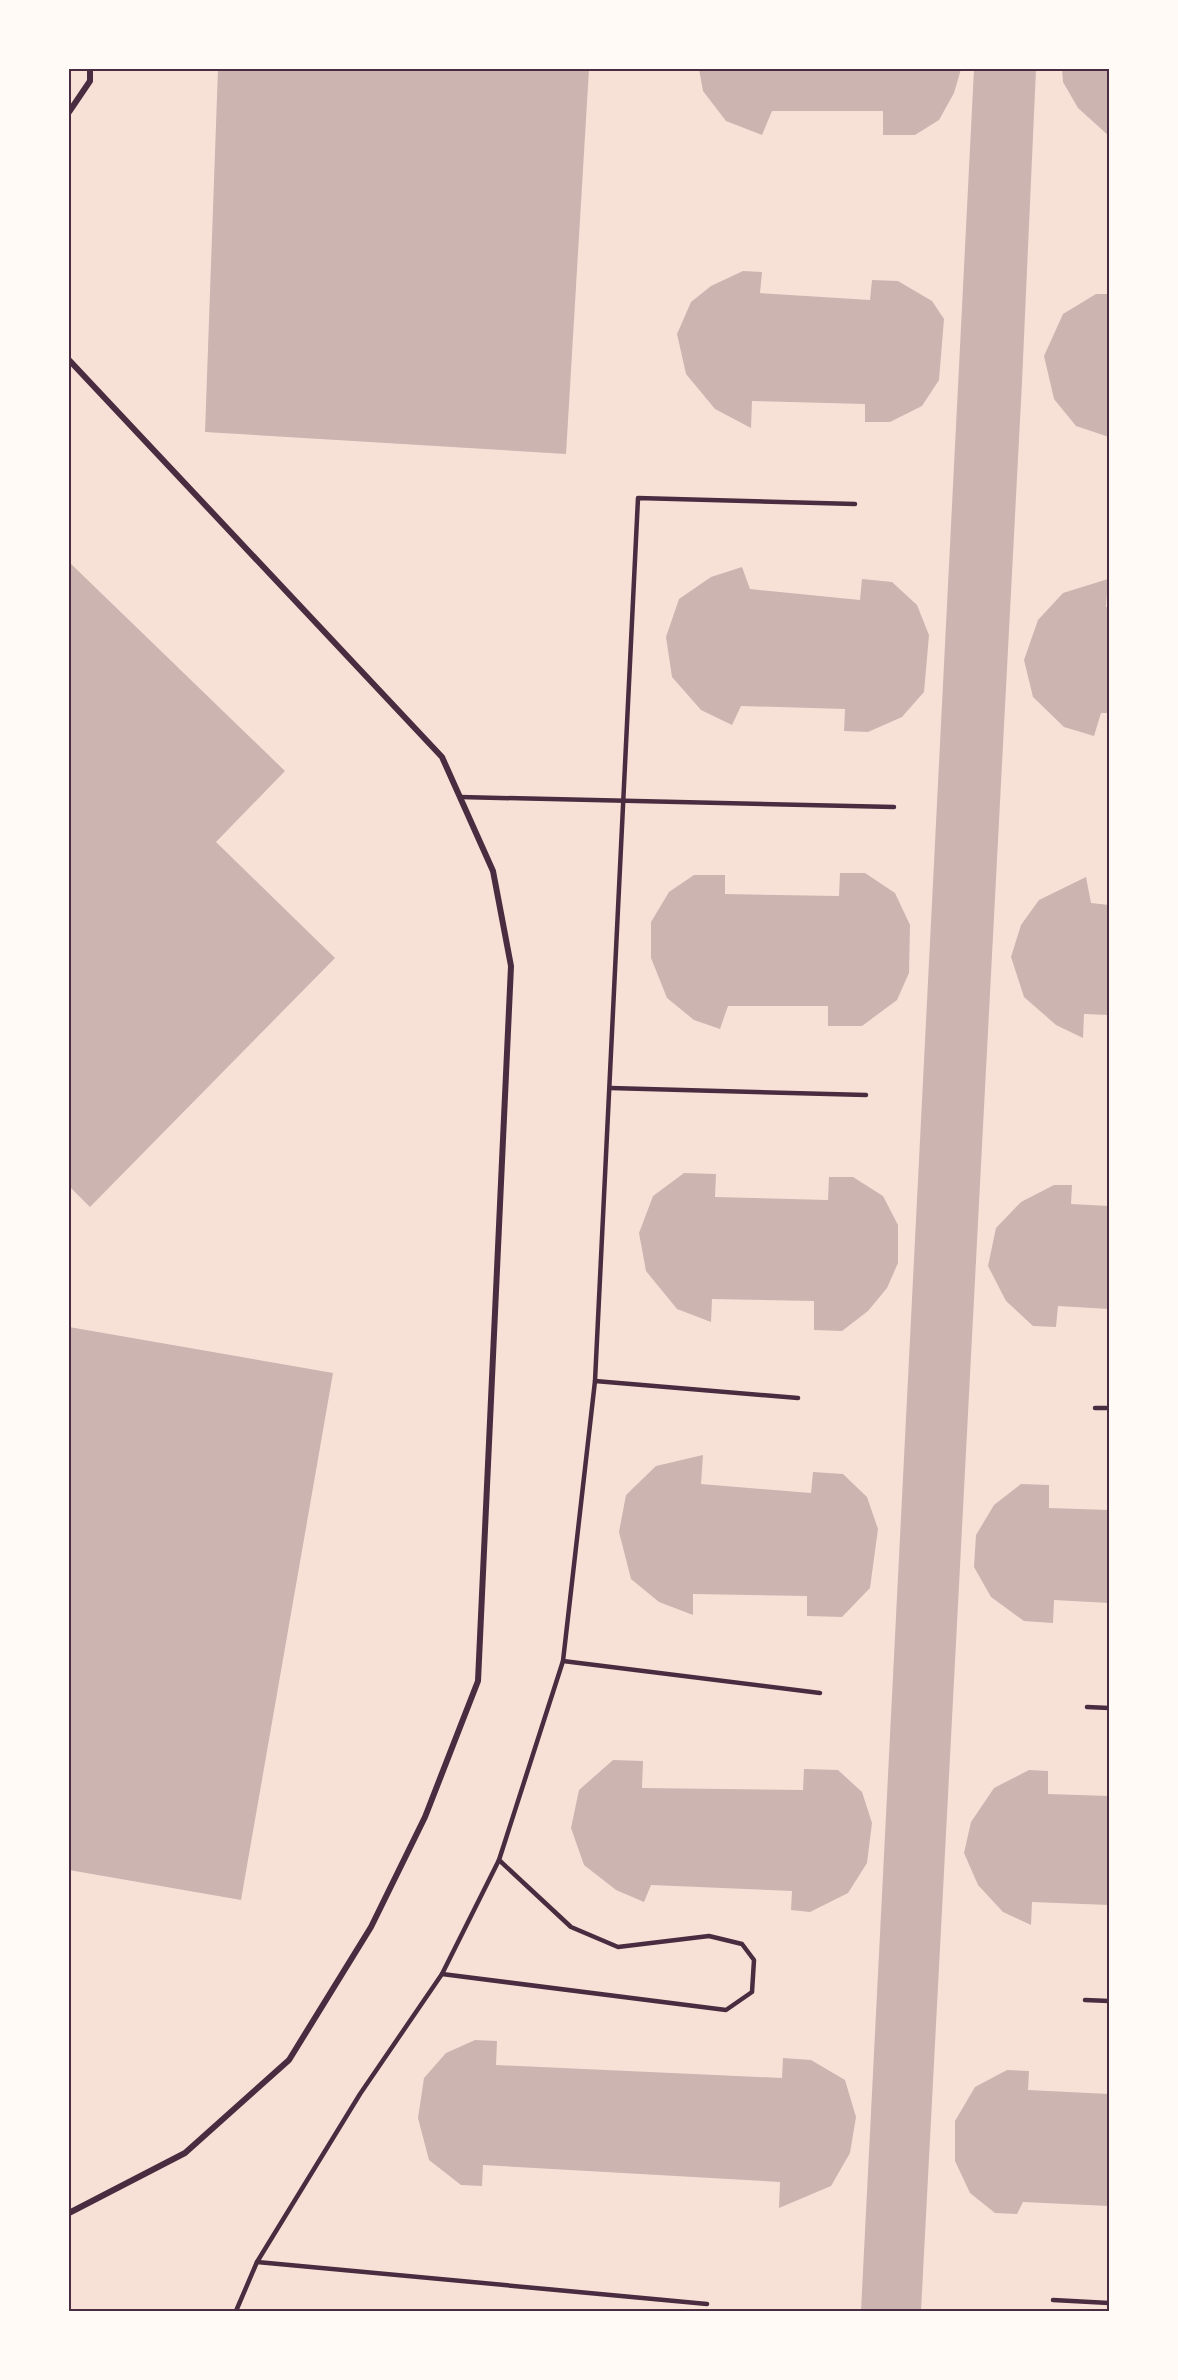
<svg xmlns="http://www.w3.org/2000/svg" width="1178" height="2380" font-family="Overpass,sans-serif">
  <rect width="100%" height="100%" fill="#f7e1d7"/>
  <g fill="#ccb4b1">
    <polygon points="218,69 589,69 566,454 205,432"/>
    <polygon points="699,69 961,69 954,93 939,120 915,135 883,135 883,111 772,111 762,135 726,121 703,91"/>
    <polygon points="974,69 1036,69 1022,382 921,2311 861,2311"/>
    <polygon points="1062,69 1109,69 1109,136 1078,108 1063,82"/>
    <polygon points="743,271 762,272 760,293 870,300 872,280 898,281 932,301 944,319 939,380 922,406 890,422 865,422 865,404 752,401 751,428 715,409 686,374 677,334 691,302 711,286"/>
    <polygon points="1096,294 1109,294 1109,437 1076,426 1054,399 1044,356 1063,314"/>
    <polygon points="69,562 285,771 216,842 335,958 90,1207 69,1186"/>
    <polygon points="742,567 750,589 860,600 862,579 892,582 917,605 929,635 924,692 902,717 868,732 844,731 845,709 741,706 732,725 701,710 672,677 666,637 679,599 711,577"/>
    <polygon points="1108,579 1106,607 1109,607 1109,713 1101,713 1094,736 1064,727 1033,697 1024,660 1038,620 1063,593"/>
    <polygon points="840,873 865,873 895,893 910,925 909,973 897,1000 862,1026 828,1026 828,1006 728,1006 720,1029 694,1020 667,998 651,958 651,922 669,892 694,875 725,875 725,894 839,896"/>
    <polygon points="1086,877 1091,903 1109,905 1109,1015 1084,1014 1083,1038 1056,1025 1024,997 1011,957 1021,925 1039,900"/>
    <polygon points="684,1173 716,1174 715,1197 828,1200 829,1177 853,1177 883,1196 898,1225 898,1263 887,1288 868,1311 842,1331 814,1330 814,1301 712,1299 711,1322 677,1309 646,1271 639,1233 653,1196"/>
    <polygon points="1054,1185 1072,1185 1071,1204 1109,1206 1109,1309 1058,1306 1056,1327 1033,1326 1006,1301 988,1266 996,1228 1021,1202"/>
    <polygon points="69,1327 333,1373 241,1900 69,1870"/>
    <polygon points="703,1455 701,1484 811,1493 813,1472 843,1474 867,1497 878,1529 870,1588 842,1617 807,1616 807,1596 693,1594 693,1615 659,1602 631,1579 619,1532 626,1495 656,1466"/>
    <polygon points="1021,1484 1049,1485 1049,1508 1109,1510 1109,1603 1054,1600 1053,1623 1024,1621 991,1597 974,1567 976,1535 994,1505"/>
    <polygon points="613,1760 643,1761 642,1788 803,1790 804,1769 838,1770 862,1792 872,1823 867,1863 848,1893 810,1912 791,1910 792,1891 651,1885 644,1902 616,1890 584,1865 571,1828 579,1790"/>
    <polygon points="1029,1770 1048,1771 1048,1794 1109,1796 1109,1905 1032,1902 1031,1925 1003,1912 978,1885 964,1853 971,1822 994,1788"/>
    <polygon points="475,2040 497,2041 496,2065 782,2078 783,2058 811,2060 845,2080 856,2117 850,2153 831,2186 779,2208 780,2182 483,2165 482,2186 461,2185 429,2160 418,2118 424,2078 446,2053"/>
    <polygon points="1007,2070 1029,2071 1028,2090 1109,2094 1109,2206 1023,2202 1017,2214 995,2213 970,2193 955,2161 955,2121 975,2087"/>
  </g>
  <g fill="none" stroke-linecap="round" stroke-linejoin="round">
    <g stroke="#4a2c40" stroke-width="4.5">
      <polyline points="460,797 894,807"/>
      <polyline points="610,1088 866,1095"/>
      <polyline points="595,1381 798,1398"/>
      <polyline points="1095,1408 1109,1408"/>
      <polyline points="563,1661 820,1693"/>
      <polyline points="1087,1707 1109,1708"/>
      <polyline points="442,1974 726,2010 752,1992 754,1960 742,1944 709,1936 618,1947 571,1927 499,1860"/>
      <polyline points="1085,2000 1109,2001"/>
      <polyline points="257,2262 707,2304"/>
      <polyline points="1053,2300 1109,2303"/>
      <polyline points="236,2311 257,2262 360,2094 442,1974 499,1860 563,1661 595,1381 638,498 855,504"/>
    </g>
    <g stroke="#4a2c40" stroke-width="6">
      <polyline points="69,112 90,81 90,69"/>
      <polyline points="69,360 442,757 493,871 511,966 478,1681 425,1817 371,1927 289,2060 185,2153 69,2213"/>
    </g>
  </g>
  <rect width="1178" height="2380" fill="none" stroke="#fffaf5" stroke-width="141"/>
  <rect x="70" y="70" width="1038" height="2240" fill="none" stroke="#4a2c40" stroke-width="2"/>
</svg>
